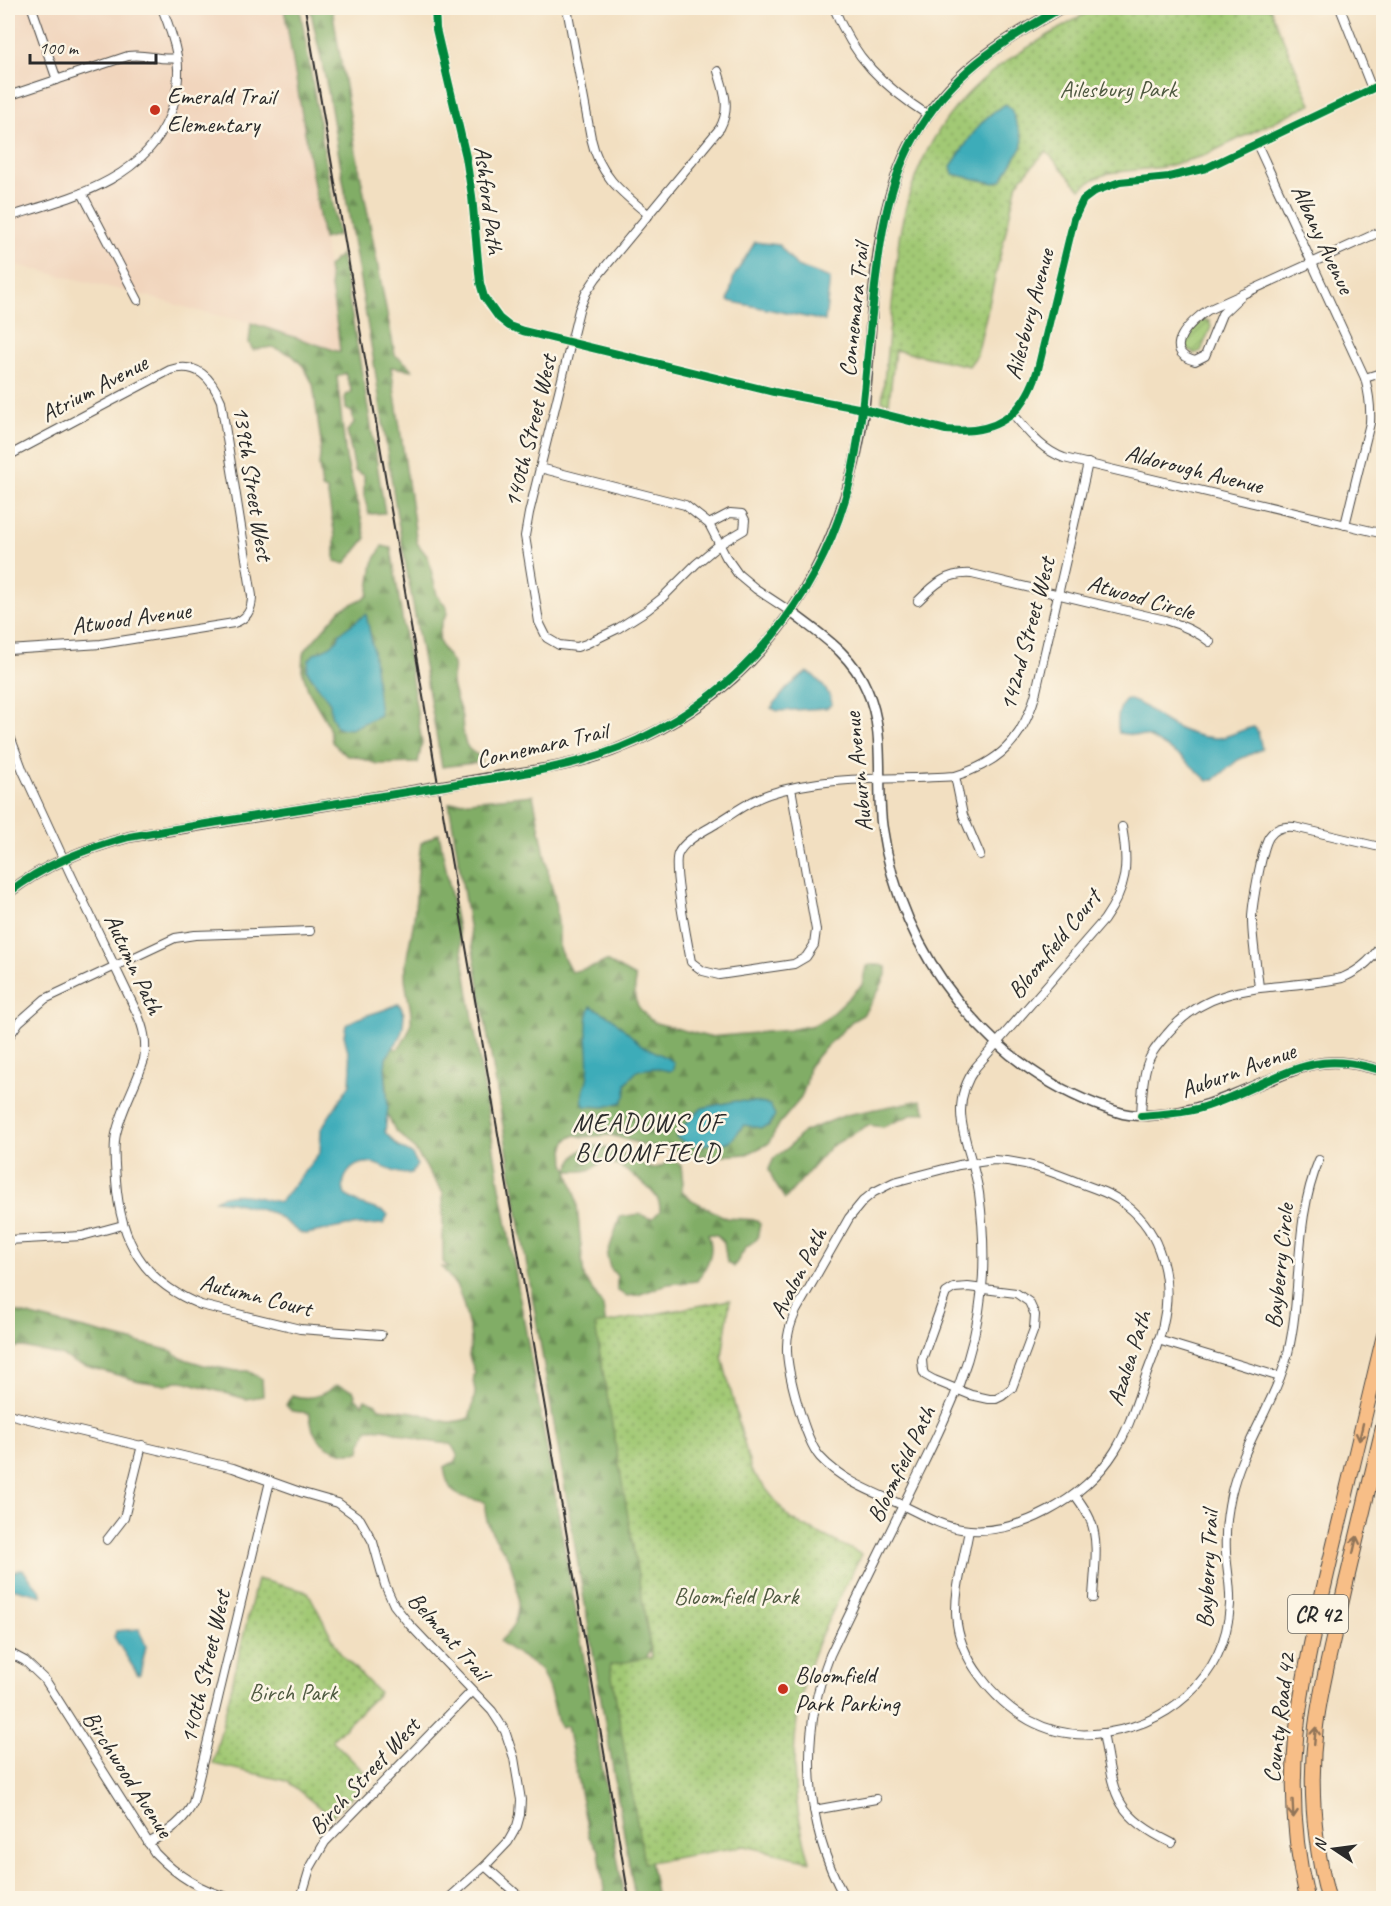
<svg xmlns="http://www.w3.org/2000/svg" width="1391" height="1906" font-family="Caveat,sans-serif">
  <defs>
    <pattern id="forest-firs" width="22" height="20" patternUnits="userSpaceOnUse" patternTransform="scale(1.5)"><rect width="22" height="20" fill="#81ad66"/><path d="M5 1l3.5 6h-7zM16 11l3.5 6h-7z" fill="#6a8d54"/></pattern>
    <pattern id="park-dots" width="8" height="8" patternUnits="userSpaceOnUse" patternTransform="scale(1.5)"><rect width="8" height="8" fill="#a2c975"/><path d="M2 2h.1M6 6h.1" fill="none" stroke="#84a360" stroke-width="1.8" stroke-linecap="round"/></pattern>
    <pattern id="garden-furrows" width="10" height="10" patternUnits="userSpaceOnUse" patternTransform="scale(1.5)"><rect width="10" height="10" fill="#a2c975"/><path d="M-1 1l2-2M0 10L10 0M9 11l2-2" fill="none" stroke="#84a360"/></pattern>
  </defs>
  <rect width="100%" height="100%" fill="#fcf5e5"/>
  <filter id="ink" filterUnits="userSpaceOnUse"><feTurbulence type="fractalNoise" baseFrequency=".0167" numOctaves="2"/><feDisplacementMap in="SourceGraphic" scale="12" xChannelSelector="R" yChannelSelector="G"/><feConvolveMatrix kernelMatrix="1 2 1 2 8 2 1 2 1" color-interpolation-filters="sRGB"/></filter>
  <filter id="wash" filterUnits="userSpaceOnUse"><feTurbulence type="fractalNoise" baseFrequency=".008" numOctaves="4" result="noise"/><feDisplacementMap in="SourceGraphic" scale="24" xChannelSelector="R" yChannelSelector="G"/><feGaussianBlur stdDeviation="1.35" result="paint"/><feColorMatrix in="noise" values="0 0 0 0 0 0 0 0 0 0 0 0 0 0 0 0 0 1.4 0 .05"/><feComposite in="paint" operator="in"/></filter>
  <g filter="url(#wash)">
    <rect width="100%" height="100%" fill="#f2dfc1"/>
    <polygon fill="#f1d5bd" points="8,8 284,8 336,313 340,352 244,321 202,312 150,297 8,263"/>
    <g fill="url(#forest-firs)" stroke="#566c48" stroke-width="1.5">
      <polygon points="284,8 300,8 338,235 323,239"/>
      <path d="M310 8H332L356 152 395 355 407 364 412 370 391 367 417 543 428 557 437 595 447 608V614C440 624 436 638 443 649 446 654 451 658 453 664 455 670 451 676 452 682 453 695 460 706 462 718 463 728 462 737 467 746 469 751 476 754 481 757V762L442 767 396 510 374 363 328 91Z"/>
      <polygon points="341,254 368,408 385,513 369,514 364,496 364,475 355,471 347,431 354,424 352,412 346,409 345,396 352,392 345,373 337,377 346,458 366,538 345,564 335,561 335,536 327,490 322,488 319,466 321,443 313,384 303,366 292,355 272,347 253,350 249,343 251,323 340,352 338,333 328,267"/>
      <polygon points="382,546 391,548 422,743 418,763 377,764 355,756 347,756 332,742 330,731 326,721 308,690 302,670 303,654 308,647 341,609 368,596 373,563"/>
      <path d="M533 795 550 881 554 895 559 929V949L571 972 596 966 606 961 635 977C636 984 634 990 635 997 636 1007 647 1018 656 1023L709 1037 789 1030 814 1025 828 1017 862 985 866 966C874 964 879 964 886 967V975L879 990 863 1015 852 1021 820 1053 809 1066 806 1084 801 1098 780 1123 768 1144 747 1154 719 1156 691 1155 669 1148 649 1146 610 1135 584 1137 575 1135 568 1139 564 1146 565 1165 568 1170C583 1126 625 1153 651 1169L660 1167 669 1161 670 1157 681 1166 683 1183 681 1190 690 1199 726 1218 757 1220 760 1224 757 1239 746 1247 734 1267 727 1263 724 1242 717 1235 708 1234C716 1252 707 1266 697 1281L668 1284 638 1295 626 1296 617 1290V1276L610 1268 607 1256 620 1217 640 1214 648 1218H653L660 1211C660 1208 660 1205 659 1202 654 1189 617 1160 603 1162 598 1163 596 1167 591 1169 583 1172 576 1171 568 1171L576 1196 584 1277 603 1306 650 1648 642 1672 646 1840 657 1898H635L473 950 449 803Z"/>
      <path d="M439 833 461 945 499 1181 581 1641 624 1898H605L599 1851 589 1837 567 1726 561 1728C556 1722 557 1716 555 1710 552 1698 548 1683 542 1673 537 1663 510 1652 500 1641 520 1625 521 1601 515 1578 513 1573 512 1566 509 1560 498 1538 484 1530 485 1502 458 1496 448 1497 444 1467L454 1462 458 1456 451 1444C441 1443 431 1442 421 1440 403 1436 387 1426 368 1429L361 1445 360 1452C344 1456 321 1448 314 1432 311 1427 311 1419 309 1413L292 1411 286 1405 292 1395C309 1401 323 1396 336 1385L353 1390 356 1398 362 1404 365 1399 376 1404 379 1408C390 1410 401 1410 413 1412 437 1416 442 1428 469 1418 472 1410 474 1401 475 1393 475 1385 471 1381 475 1373L469 1356 471 1341 470 1331 463 1303 457 1287 442 1267 449 1268 443 1262V1193L415 1150 405 1139 395 1130 387 1114V1087L385 1067 386 1058 393 1048 398 1049C423 1017 405 1006 405 973 406 955 412 936 414 918 417 893 417 868 421 843Z"/>
      <polygon points="921,1100 926,1112 911,1115 883,1127 868,1125 830,1147 785,1199 774,1182 769,1169 774,1158 789,1147 803,1132 846,1115"/>
      <polygon points="8,1310 172,1351 181,1358 204,1365 237,1371 248,1371 262,1379 263,1396 246,1399 183,1381 176,1381 167,1385 139,1381 75,1363 63,1356 23,1347 8,1348"/>
    </g>
    <g fill="url(#park-dots)" stroke="#667a50" stroke-width="1.5">
      <path d="M1095 8H1270L1311 104 1203 156 1163 167 1109 173 1094 179 1080 189 1046 151 1017 183 977 355 969 366 895 350 889 403 882 401 899 238C911 168 943 107 1001 65 1031 44 1064 26 1095 8Z"/>
      <path d="M730 1300 722 1357 751 1470 790 1519 861 1554C847 1585 830 1614 817 1645 789 1715 787 1789 810 1861L745 1846 644 1863 610 1665 652 1657 595 1325Z"/>
      <polygon points="257,1579 308,1592 340,1653 379,1693 332,1740 370,1778 331,1817 287,1781 213,1764"/>
    </g>
    <path fill="url(#garden-furrows)" stroke="#667a50" stroke-width="1.5" d="M1203 320 1209 321 1211 327 1201 351 1194 354 1186 348C1186 337 1194 327 1203 320Z"/>
    <g fill="#3cacb9" stroke="#346c72" stroke-width="1.5">
      <path d="M1006 104 1011 109 1023 140 1021 148 1002 180 994 183 953 174 951 166C969 142 977 119 1006 104Z"/>
      <polygon points="755,242 779,245 797,266 830,278 825,321 728,301 734,276"/>
      <polygon points="366,614 373,648 380,715 351,729 337,728 331,714 330,703 307,671 309,660 314,654 331,646 338,639 340,633"/>
      <path d="M807 672C817 676 831 694 832 704L826 708 778 711 771 708 788 687Z"/>
      <path d="M1126 699C1140 701 1152 713 1163 720 1179 730 1199 738 1217 738 1231 737 1241 729 1254 727L1258 732 1262 749 1238 760 1215 779 1208 781 1182 757 1149 737 1119 733C1116 722 1118 708 1126 699Z"/>
      <path d="M399 1003 404 1014 403 1027 400 1038 386 1058 385 1068 388 1107 385 1132 399 1147 412 1154 417 1165 412 1173C396 1177 384 1164 369 1163 351 1162 339 1179 345 1195L360 1204 384 1212 388 1215 383 1224 347 1226 306 1234 300 1233 273 1213 232 1202 215 1200C233 1188 261 1199 280 1202L320 1152 321 1129 350 1084 351 1065 344 1035 346 1025C361 1013 382 1014 399 1003Z"/>
      <path d="M591 1006 611 1017 640 1044 671 1060 674 1063 673 1069 670 1071 654 1068 638 1070 626 1083V1094L622 1102 605 1107 584 1106C579 1095 587 1085 588 1074 591 1053 582 1025 591 1006Z"/>
      <polygon points="736,1101 755,1102 770,1105 775,1115 769,1126 761,1128 744,1125 730,1142 690,1146 676,1137 678,1131 702,1108"/>
      <polygon points="18,1570 23,1570 40,1590 42,1596 8,1587 8,1575"/>
      <polygon points="139,1629 146,1646 140,1674 138,1675 114,1637 116,1631"/>
    </g>
  </g>
  <g filter="url(#ink)">
    <g fill="none" stroke-linecap="round" stroke-linejoin="round">
      <defs>
        <g id="minor">
          <polyline points="32,8 57,80"/>
          <path d="M435 8 436 29 466 157 472 196 480 283 484 297 499 318 509 326 523 331 774 392 863 409 946 430C995 435 1024 416 1038 369L1074 219 1083 200 1095 191 1120 182 1169 177 1206 168 1384 83"/>
          <path d="M567 8 591 138C599 175 621 192 649 215"/>
          <path d="M834 8C854 58 883 86 928 115"/>
          <polyline points="1340,8 1372,89"/>
          <path d="M8 96 128 56C145 53 160 61 177 58"/>
          <path d="M1257 144 1365 378C1369 393 1371 407 1370 423L1345 525"/>
          <polyline points="82,193 138,300"/>
          <path d="M8 217C69 198 143 182 170 115 177 96 180 77 177 56 174 40 168 23 162 8"/>
          <path d="M1243 294 1222 314 1205 356 1195 361C1159 351 1192 320 1208 310L1384 230"/>
          <polyline points="1365,378 1384,372"/>
          <path d="M1012 413C1028 431 1040 449 1064 458L1384 534"/>
          <path d="M8 456 170 370C197 362 211 377 221 401L252 596C252 610 247 619 234 623L101 644 8 650"/>
          <polyline points="540,468 685,505 709,524 726,557 738,574 756,589 791,612"/>
          <path d="M709 524 730 513 742 514 745 520 744 530 720 544 696 564 661 599 647 610 617 629 586 644 577 647 559 645 547 638 539 622 525 536 529 513 579 310 586 293 596 278 720 128C731 108 724 91 718 71"/>
          <path d="M918 601C935 584 947 572 972 574L1165 620C1182 625 1196 631 1210 642"/>
          <path d="M8 731 23 771 70 873 137 1013C144 1029 147 1042 144 1060 136 1085 122 1108 116 1134 113 1148 115 1165 116 1180 120 1241 143 1282 201 1305L300 1329 381 1335"/>
          <polyline points="955,776 963,815 980,855"/>
          <path d="M791 788 816 930 814 945 806 957 794 964 719 975 703 971 691 962C688 944 672 867 678 854 685 839 705 831 717 823 734 813 750 800 769 794 830 774 893 781 955 776 999 763 1022 740 1035 696L1088 463"/>
          <path d="M1259 988C1257 966 1252 942 1252 919 1252 905 1262 848 1269 837 1275 828 1284 826 1294 827L1384 848"/>
          <polyline points="8,1038 19,1022 45,999 175,938 195,935 310,931"/>
          <path d="M1141 1116C1142 1099 1142 1081 1147 1065 1150 1053 1159 1044 1167 1034 1215 977 1276 992 1342 978 1361 970 1375 958 1384 939"/>
          <path d="M994 1160C1024 1161 1050 1171 1077 1182 1094 1188 1112 1194 1126 1205 1162 1232 1173 1282 1163 1324 1159 1344 1150 1364 1143 1384 1135 1407 1128 1430 1115 1451 1086 1498 1017 1538 961 1529 940 1526 921 1514 902 1505 873 1492 842 1481 820 1457 805 1440 786 1370 787 1346 787 1334 791 1322 796 1311L849 1218 863 1201 874 1192 894 1182 959 1165Z"/>
          <polyline points="8,1240 82,1236 123,1225"/>
          <polygon points="968,1287 1016,1293 1029,1302 1035,1315 1034,1329 1012,1388 1002,1396 996,1399 989,1399 971,1395 934,1380 925,1375 923,1371 922,1360 924,1354 946,1293 954,1288"/>
          <polyline points="1158,1340 1280,1377"/>
          <polyline points="8,1414 233,1468 303,1493 338,1503 360,1519 373,1542 385,1585 394,1605 409,1624 492,1711 505,1731 514,1758 521,1800 520,1815 517,1826 508,1842 485,1866 449,1898"/>
          <path d="M1075 1495C1080 1502 1086 1510 1090 1519 1100 1542 1094 1573 1093 1598"/>
          <path d="M969 1530C959 1587 941 1624 980 1676 1007 1713 1047 1738 1094 1734 1166 1728 1225 1680 1230 1605 1231 1587 1227 1570 1226 1552 1225 1533 1227 1514 1231 1495 1242 1445 1275 1403 1288 1353 1303 1290 1293 1221 1319 1160"/>
          <polyline points="107,1540 124,1518 142,1445"/>
          <path d="M8 1652 25 1661 46 1681 155 1853C177 1876 201 1891 231 1898"/>
          <path d="M1103 1733C1114 1792 1112 1815 1172 1843"/>
          <polyline points="814,1810 876,1799"/>
          <path d="M148 1843C166 1834 184 1822 193 1803L270 1481"/>
          <polyline points="485,1866 521,1898"/>
          <polyline points="301,1898 310,1868 325,1842 472,1691"/>
          <path d="M845 1898C804 1824 799 1734 830 1655 857 1597 886 1540 914 1483 946 1418 975 1362 982 1288 985 1256 983 1224 979 1193 972 1146 944 1111 976 1067L1104 920C1127 887 1129 866 1122 827"/>
        </g>
        <g id="tertiary">
          <path d="M791 612C821 635 852 654 867 690 886 732 876 782 882 826 900 955 991 1074 1118 1112 1130 1116 1142 1116 1154 1115 1192 1113 1225 1099 1259 1084 1278 1077 1296 1068 1315 1064 1338 1059 1362 1065 1384 1071"/>
          <path d="M489 778C530 771 573 766 612 751 763 694 845 563 864 407 874 320 870 217 913 139 949 73 998 44 1061 8"/>
          <path d="M8 893C44 865 84 849 129 837L394 794"/>
        </g>
        <g id="trunk">
          <path d="M1307 1898C1277 1774 1303 1677 1331 1557 1349 1483 1366 1409 1384 1335"/>
          <path d="M1328 1898C1314 1843 1309 1783 1316 1726 1322 1679 1335 1633 1345 1587 1358 1532 1371 1478 1384 1423"/>
        </g>
      </defs>
      <use href="#minor" stroke="#494642" stroke-width="10"/>
      <use href="#tertiary" stroke="#494642" stroke-width="12"/>
      <use href="#trunk" stroke="#494642" stroke-width="16"/>
      <use href="#minor" stroke="#fff" stroke-width="8"/>
      <use href="#tertiary" stroke="#fff" stroke-width="9"/>
      <use href="#trunk" stroke="#f7be87" stroke-width="14"/>
      <polyline stroke="#2b2b2b" stroke-width="2" points="305,8 629,1898"/>
      <defs>
        <polyline id="tertiary-bridge" points="394,794 489,778"/>
      </defs>
      <use href="#tertiary-bridge" stroke="#494642" stroke-width="12" stroke-linecap="butt"/>
      <use href="#tertiary-bridge" stroke="#fff" stroke-width="9"/>
      <defs>
        <g id="cycleway">
          <path d="M435 8 436 29 466 157 472 196 480 283 484 297 499 318 509 326 523 331 774 392 863 409 946 430C995 435 1024 416 1038 369L1074 219 1083 200 1095 191 1120 182 1169 177 1206 168 1384 83"/>
          <path d="M8 893C44 865 84 849 129 837 231 819 335 804 438 787 505 776 576 769 638 740 743 691 820 597 849 485 862 432 865 378 871 323 878 260 882 195 914 138 950 73 999 44 1061 8"/>
          <path d="M1141 1116C1165 1114 1190 1113 1213 1104 1247 1092 1280 1071 1315 1064 1338 1059 1362 1065 1384 1071"/>
        </g>
      </defs>
      <use href="#cycleway" stroke="#fcf5e5" stroke-width="11"/>
      <use href="#cycleway" stroke="#00873e" stroke-width="8"/>
    </g>
    <defs><path id="oneway-shaft" d="M-6 0H5M1.5-3L5.5 0L1.5 3" fill="none" stroke-width="1.6" stroke-linecap="round" stroke-linejoin="round" transform="scale(1.5)"/></defs>
    <g stroke="#917459">
      <use href="#oneway-shaft" transform="translate(1361 1432) rotate(103)"/>
      <use href="#oneway-shaft" transform="translate(1355 1545) rotate(-77)"/>
      <use href="#oneway-shaft" transform="translate(1315 1736) rotate(-85)"/>
      <use href="#oneway-shaft" transform="translate(1293 1809) rotate(87)"/>
    </g>
  </g>
  <g fill="#c8321e" stroke="#fcf5e5" stroke-width="2">
    <circle cx="155" cy="110" r="6"/>
    <circle cx="783" cy="1689" r="6"/>
  </g>
  <g text-anchor="middle" stroke-width="5" stroke-linejoin="round" paint-order="stroke">
    <rect fill="#fcf5e5" stroke="#6a6863" stroke-width="1.5" x="1288" y="1595" width="60" height="38" rx="4.5"/>
    <g font-size="22" font-weight="bold" fill="#2b2b2b">
      <text x="1318" y="1622">CR 42</text>
    </g>
    <g font-size="24" fill="#4f5a41" stroke="#fcf5e5">
      <text x="1118" y="97">Ailesbury Park</text>
      <text x="736" y="1604">Bloomfield Park</text>
      <text x="293" y="1700">Birch Park</text>
    </g>
    <g font-size="24" fill="#2b2b2b" stroke="#fcf5e5" text-anchor="start">
      <text x="167" y="104">Emerald Trail<tspan x="167" dy="28">Elementary</tspan></text>
      <text x="795" y="1683">Bloomfield<tspan x="795" dy="28">Park Parking</tspan></text>
    </g>
    <g font-size="24" fill="#2b2b2b" stroke="#fcf5e5">
      <text transform="translate(489 200) rotate(83)" y="8">Ashford Path</text>
      <text transform="translate(1323 239) rotate(65)" y="8">Albany Avenue</text>
      <text transform="translate(854 310) rotate(-84)" y="8">Connemara Trail</text>
      <text transform="translate(1029 314) rotate(-75)" y="8">Ailesbury Avenue</text>
      <text transform="translate(94 388) rotate(-28)" y="8">Atrium Avenue</text>
      <text transform="translate(530 431) rotate(-76)" y="8">140th Street West</text>
      <text transform="translate(1194 469) rotate(14)" y="8">Aldorough Avenue</text>
      <text transform="translate(253 483) rotate(81)" y="8">139th Street West</text>
      <text transform="translate(1141 597) rotate(16)" y="8">Atwood Circle</text>
      <text transform="translate(131 618) rotate(-8)" y="8">Atwood Avenue</text>
      <text transform="translate(1027 634) rotate(-75)" y="8">142nd Street West</text>
      <text transform="translate(542 745) rotate(-13)" y="8">Connemara Trail</text>
      <text transform="translate(858 772) rotate(-96)" y="8">Auburn Avenue</text>
      <text transform="translate(1054 944) rotate(-51)" y="8">Bloomfield Court</text>
      <text transform="translate(134 964) rotate(65)" y="8">Autumn Path</text>
      <text transform="translate(1238 1070) rotate(-20)" y="8">Auburn Avenue</text>
      <text transform="translate(1279 1266) rotate(-84)" y="8">Bayberry Circle</text>
      <text transform="translate(798 1273) rotate(-63)" y="8">Avalon Path</text>
      <text transform="translate(256 1295) rotate(14)" y="8">Autumn Court</text>
      <text transform="translate(1129 1358) rotate(-72)" y="8">Azalea Path</text>
      <text transform="translate(901 1464) rotate(-64)" y="8">Bloomfield Path</text>
      <text transform="translate(1207 1569) rotate(-87)" y="8">Bayberry Trail</text>
      <text transform="translate(449 1636) rotate(48)" y="8">Belmont Trail</text>
      <text transform="translate(205 1667) rotate(-77)" y="8">140th Street West</text>
      <text transform="translate(1279 1718) rotate(-83)" y="8">County Road 42</text>
      <text transform="translate(128 1774) rotate(57)" y="8">Birchwood Avenue</text>
      <text transform="translate(364 1776) rotate(-47)" y="8">Birch Street West</text>
    </g>
    <g font-size="26" letter-spacing="1.5" fill="#2b2b2b" stroke="#fcf5e5">
      <text x="648" y="1131">MEADOWS OF<tspan x="648" dy="30">BLOOMFIELD</tspan></text>
    </g>
  </g>
  <rect width="1391" height="1906" fill="none" stroke="#fcf5e5" stroke-width="30"/>
  <g transform="translate(1334 1849) rotate(283)" stroke="#fcf5e5" stroke-width="4.5" paint-order="stroke">
  <path d="M0-4.5L10 22L0 15L-10 22Z" fill="#2b2b2b"/>
  <text y="-9" font-size="16" font-weight="bold" text-anchor="middle" fill="#2b2b2b">N</text>
  </g>
  <path d="M30 54v9h126v-9" fill="none" stroke="#2b2b2b" stroke-width="3"/>
  <text x="39" y="54" font-size="18" fill="#2b2b2b" stroke="#fcf5e5" stroke-width="4.5" paint-order="stroke">100 m</text>
</svg>
